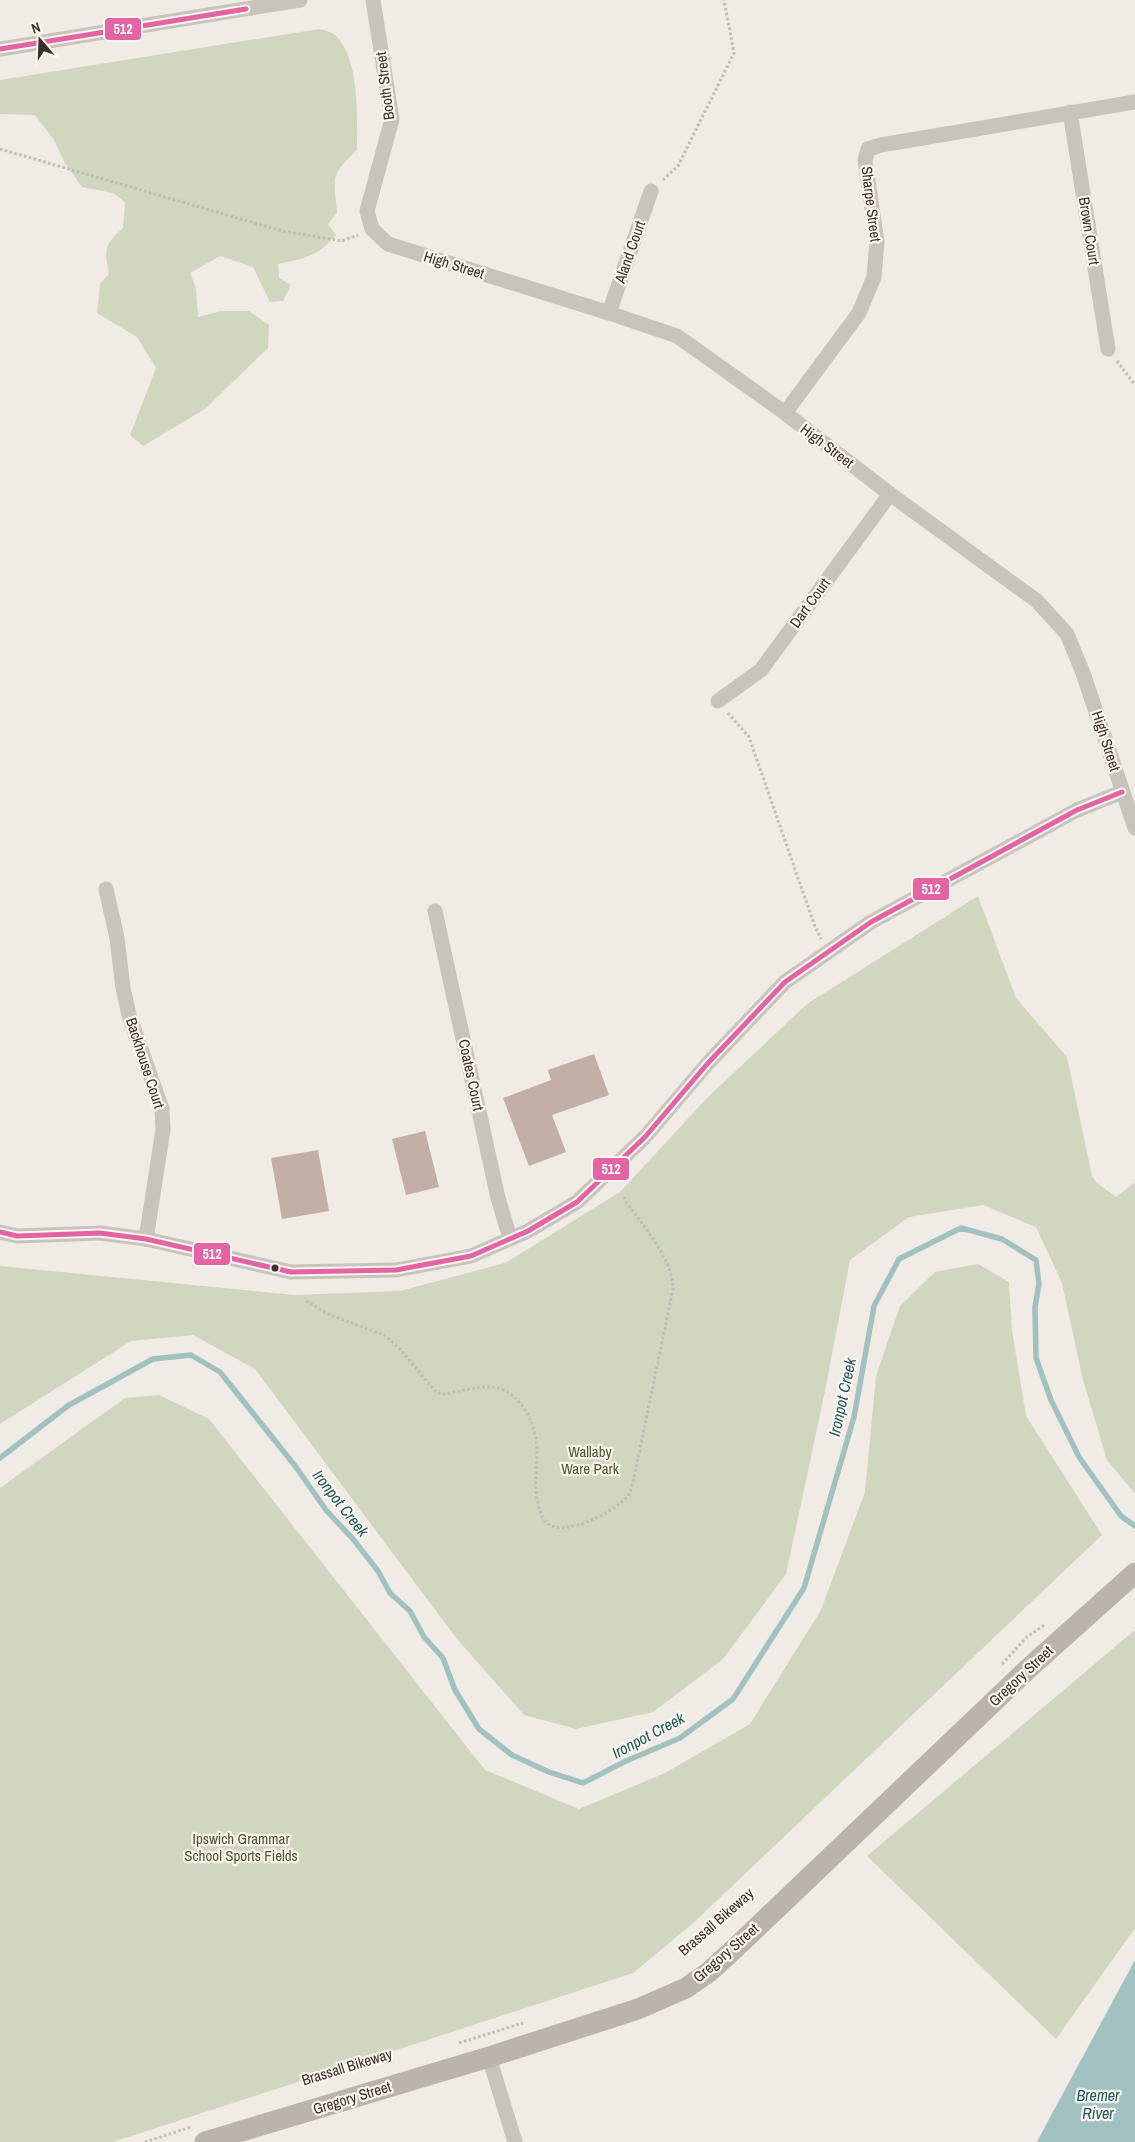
<svg xmlns="http://www.w3.org/2000/svg" width="1135" height="2142" font-family="'Archivo Narrow',sans-serif">
  <rect width="100%" height="100%" fill="#f0ebe5"/>
  <g fill="#d1d6bf">
    <path d="M319 29C324 30 332 32 336 36 360 60 357 118 357 150 329 177 334 176 337 213L328 224 336 235C317 257 305 258 278 264L279 278 291 285 283 301 270 302 253 267 220 256 190 273 196 288 198 317 221 311H249L269 325 268 348 205 409 143 446 130 435 156 368 137 337 97 313 100 284 109 274C104 249 104 245 123 228L125 202 113 193 82 187 65 163 54 140 35 115 0 114V80Z"/>
    <polygon points="978,896 1016,998 1067,1057 1092,1176 1097,1183 1116,1197 1135,1182 1135,1494 1107,1460 1083,1380 1062,1283 1036,1227 983,1205 909,1217 850,1260 825,1391 786,1574 723,1659 653,1712 576,1729 524,1715 457,1639 255,1369 193,1335 131,1341 0,1424 0,1266 295,1295 400,1291 505,1263 620,1192 708,1097 807,1004"/>
    <polygon points="978,1264 1009,1282 1012,1331 1026,1416 1102,1535 691,1925 633,1973 113,2142 0,2142 0,1488 125,1398 159,1395 209,1419 485,1770 579,1809 665,1773 750,1724 821,1610 865,1492 876,1376 900,1306 935,1272"/>
    <polygon points="1135,1630 1135,1928 1056,2039 867,1856"/>
  </g>
  <polygon fill="#a1c2c1" points="1135,1960 1135,2142 1037,2142 1040,2136"/>
  <g fill="none" stroke-linecap="round" stroke-linejoin="round">
    <polyline stroke="#a1c2c1" stroke-width="5.5" points="0,1458 69,1405 153,1359 191,1355 220,1372 296,1467 326,1510 353,1539 378,1571 390,1593 410,1611 424,1637 443,1658 455,1690 479,1729 512,1755 549,1772 583,1783 626,1761 680,1738 733,1699 804,1588 854,1417 874,1306 899,1259 961,1228 1002,1239 1036,1260 1039,1284 1035,1307 1036,1358 1051,1400 1079,1457 1121,1516 1135,1526"/>
  </g>
  <g fill="#c3afa7">
    <polygon points="594,1054 609,1095 552,1115 566,1152 529,1166 503,1098 551,1080 548,1070"/>
    <polygon points="425,1131 439,1187 406,1195 392,1139"/>
    <polygon points="318,1150 329,1211 282,1219 271,1158"/>
  </g>
  <g fill="none" stroke-linecap="round" stroke-linejoin="round">
    <g stroke="#c2bbb6" stroke-width="3" stroke-dasharray="2.5 2.5" stroke-linecap="butt">
      <polyline points="0,149 282,231 342,241 358,235"/>
      <polyline points="663,180 678,166 734,53 724,0"/>
      <polyline points="1117,361 1135,385"/>
      <polyline points="728,713 749,737 814,924 821,939"/>
      <path d="M306 1301 330 1315 384 1335 397 1346 437 1393 443 1394C458 1392 477 1386 492 1387 522 1390 538 1428 537 1454 536 1476 533 1497 543 1518 556 1543 610 1513 624 1500 628 1496 630 1492 632 1487L673 1289C673 1259 640 1222 623 1197"/>
      <polyline points="1002,1664 1027,1637 1046,1624"/>
      <polyline points="459,2043 523,2023"/>
      <polyline points="145,2142 191,2127"/>
    </g>
    <g stroke="#c9c3be" stroke-width="15">
      <polyline points="373,0 392,119 367,211 372,229 388,244 609,313 677,336 785,413 890,494 1037,601 1067,634 1083,673 1135,828"/>
      <polyline points="0,49 300,0"/>
      <polyline points="1070,112 1108,349"/>
      <polyline points="609,313 651,191"/>
      <polyline points="785,413 859,313 874,277 877,242 865,160 868,149 881,145 1135,102"/>
      <polyline points="718,701 761,670 890,494"/>
      <polyline points="106,889 117,938 123,988 129,1015 162,1109 163,1130 146,1239"/>
      <polyline points="435,911 498,1198 510,1238"/>
      <polyline points="0,1232 17,1236 100,1233 146,1239 291,1272 396,1270 471,1256 528,1231 577,1202 645,1137 708,1063 785,982 871,922 1077,810 1122,792"/>
      <polyline points="489,2057 515,2142"/>
    </g>
    <polyline stroke="#bab3ae" stroke-width="21" points="205,2142 489,2057 638,2009 686,1988 709,1972 732,1951 1030,1667 1135,1573"/>
    <defs>
      <g id="bus-1">
        <polyline points="0,49 246,9"/>
        <polyline points="0,1232 17,1236 100,1233 146,1239 291,1272 396,1270 471,1256 528,1231 577,1202 645,1137 708,1063 785,982 871,922 1077,810 1122,792"/>
      </g>
    </defs>
    <use href="#bus-1" stroke="#fbf5ee" stroke-width="9"/>
    <use href="#bus-1" stroke="#e463a4" stroke-width="5"/>
  </g>
  <circle fill="#3b302b" stroke="#fbf5ee" stroke-width="2" cx="275" cy="1268" r="4.5"/>
  <g text-anchor="middle" stroke-width="4.5" stroke-linejoin="round" paint-order="stroke">
    <g font-size="15" fill="#3b302b" stroke="#fbf5ee">
      <text transform="translate(385 86) rotate(-97)" y="5">Booth Street</text>
      <text transform="translate(871 204) rotate(83)" y="5">Sharpe Street</text>
      <text transform="translate(1089 231) rotate(81)" y="5">Brown Court</text>
      <text transform="translate(630 252) rotate(-71)" y="5">Aland Court</text>
      <text transform="translate(454 265) rotate(17)" y="5">High Street</text>
      <text transform="translate(827 446) rotate(37)" y="5">High Street</text>
      <text transform="translate(810 603) rotate(-54)" y="5">Dart Court</text>
      <text transform="translate(1106 741) rotate(72)" y="5">High Street</text>
      <text transform="translate(145 1063) rotate(72)" y="5">Backhouse Court</text>
      <text transform="translate(471 1075) rotate(78)" y="5">Coates Court</text>
      <text transform="translate(1021 1676) rotate(-43)" y="5">Gregory Street</text>
      <text transform="translate(716 1922) rotate(-41)" y="5">Brassall Bikeway</text>
      <text transform="translate(726 1953) rotate(-41)" y="5">Gregory Street</text>
      <text transform="translate(347 2067) rotate(-17)" y="5">Brassall Bikeway</text>
      <text transform="translate(352 2098) rotate(-17)" y="5">Gregory Street</text>
    </g>
    <g font-size="15" fill="#4a5a2e" stroke="#fbf5ee">
      <text x="590" y="1457">Wallaby<tspan x="590" dy="17">Ware Park</tspan></text>
      <text x="241" y="1844">Ipswich Grammar<tspan x="241" dy="17">School Sports Fields</tspan></text>
    </g>
    <g font-size="16" font-style="italic" fill="#1f5a5e" stroke="#fbf5ee">
      <text transform="translate(842 1397) rotate(-78)" y="6">Ironpot Creek</text>
      <text transform="translate(341 1503) rotate(52)" y="6">Ironpot Creek</text>
      <text transform="translate(648 1735) rotate(-28)" y="6">Ironpot Creek</text>
      <text x="1098" y="2101">Bremer<tspan x="1098" dy="18">River</tspan></text>
    </g>
  </g>
  <g stroke="#fbf5ee" stroke-width="2">
    <rect x="104" y="17" width="38" height="24" rx="5" fill="#e463a4"/>
    <rect x="912" y="877" width="38" height="24" rx="5" fill="#e463a4"/>
    <rect x="592" y="1157" width="38" height="24" rx="5" fill="#e463a4"/>
    <rect x="193" y="1242" width="38" height="24" rx="5" fill="#e463a4"/>
  </g>
  <g font-size="14" text-anchor="middle" font-weight="bold" fill="#fff">
    <text x="123" y="34">512</text>
    <text x="931" y="894">512</text>
    <text x="611" y="1174">512</text>
    <text x="212" y="1259">512</text>
  </g>
  <g transform="translate(40 40) rotate(341)" stroke="#fbf5ee" stroke-width="4" paint-order="stroke">
  <path d="M0-4L9 19L0 12L-9 19Z" fill="#3b302b"/>
  <text y="-8" font-size="14" font-weight="bold" text-anchor="middle" fill="#3b302b">N</text>
  </g>
</svg>
